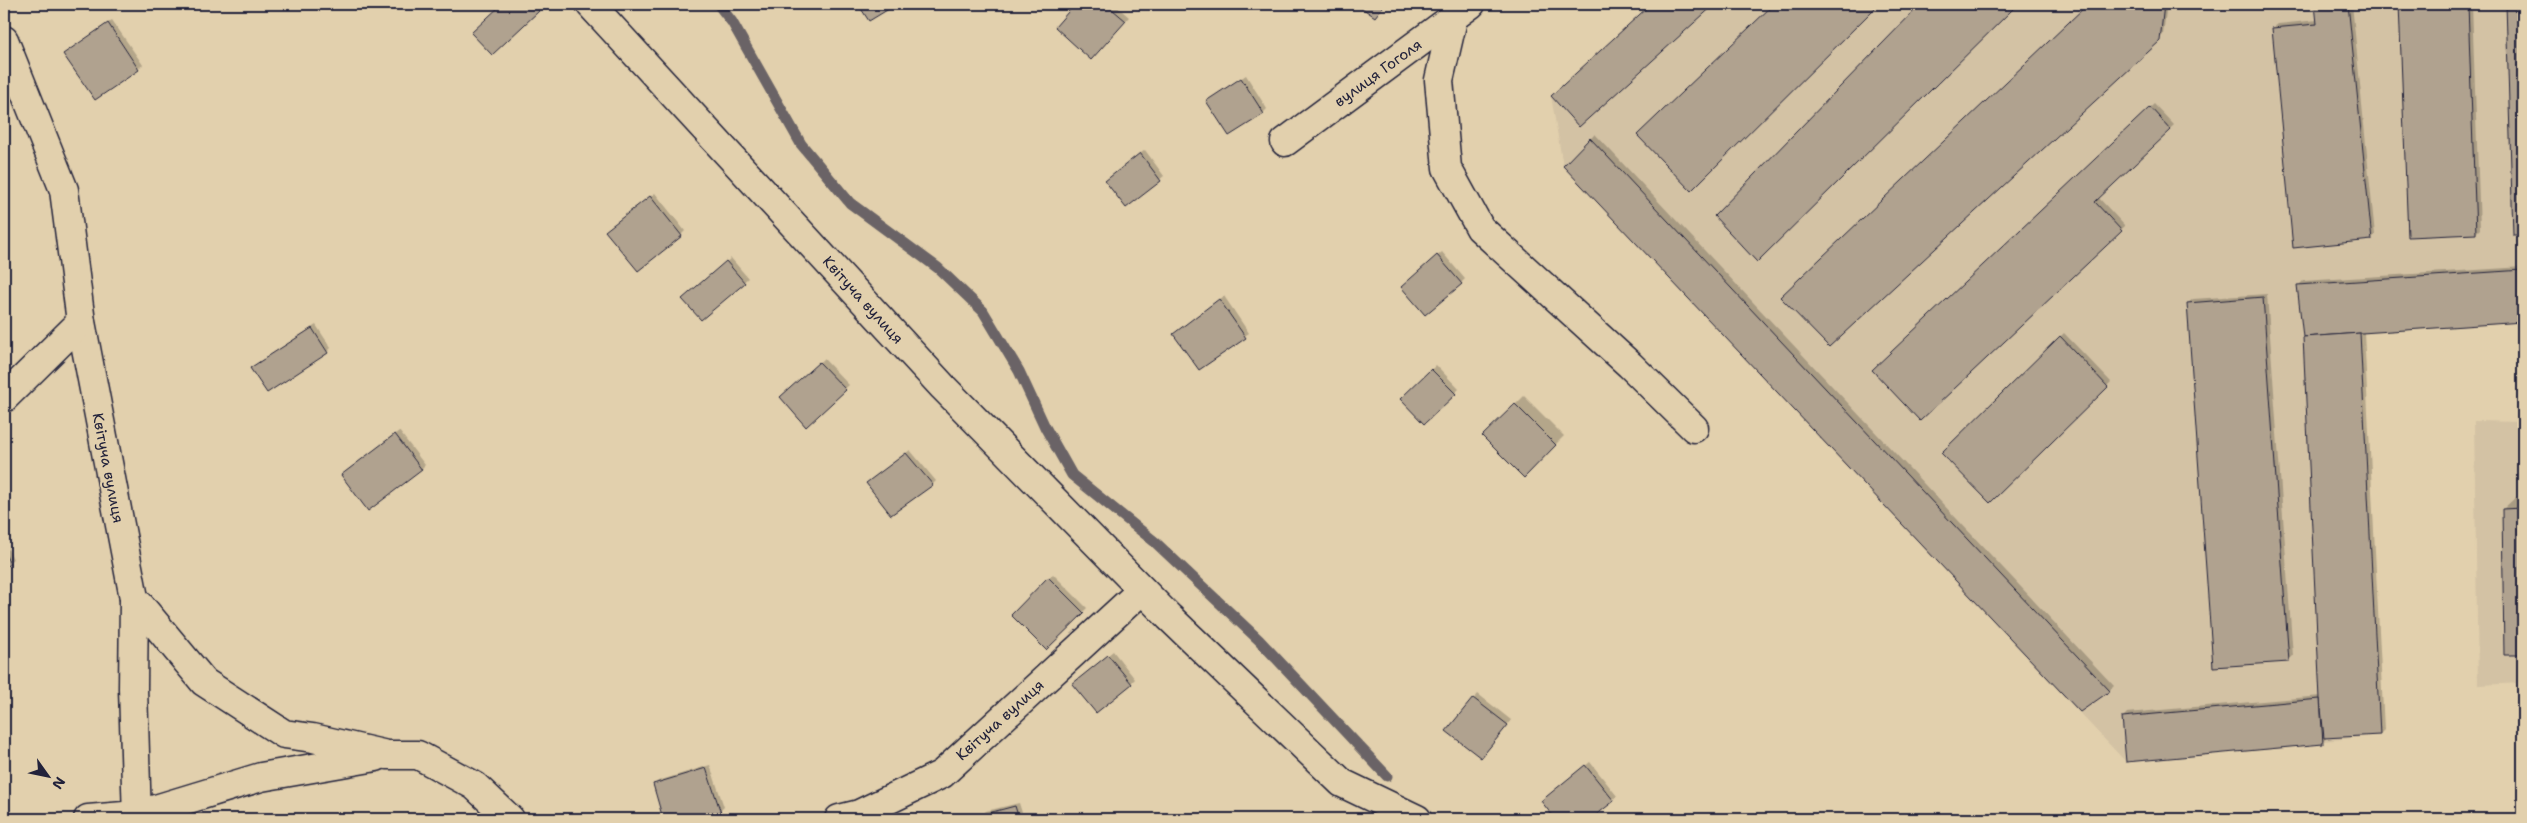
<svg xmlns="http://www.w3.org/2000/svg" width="2527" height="823" font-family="'Shantell Sans',sans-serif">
  <rect width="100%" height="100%" fill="#e2d0ad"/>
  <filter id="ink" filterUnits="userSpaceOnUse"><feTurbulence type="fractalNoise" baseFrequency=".02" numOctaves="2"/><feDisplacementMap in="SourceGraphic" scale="10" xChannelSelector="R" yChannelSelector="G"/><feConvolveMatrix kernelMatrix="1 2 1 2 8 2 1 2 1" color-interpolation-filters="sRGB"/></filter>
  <g filter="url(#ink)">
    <g fill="#d3c2a4">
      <polygon points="1651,4 2523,4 2523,322 2360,334 2380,735 2126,762 1563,166 1551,96"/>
      <polygon points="2474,421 2523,422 2523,683 2478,685"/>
    </g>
    <g fill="#0003">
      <polygon points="504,4 540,4 542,6 492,54 473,33"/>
      <polygon points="1077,4 1114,4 1129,17 1095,54 1056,27"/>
      <polygon points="1652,4 1713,4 1579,125 1552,96"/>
      <polygon points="1775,4 1877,4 1691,189 1638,135"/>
      <polygon points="1923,4 2017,4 1757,260 1715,216"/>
      <polygon points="2089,4 2167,4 2163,35 1829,345"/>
      <polygon points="2317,4 2352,4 2375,235 2371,239 2273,28 2278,24 2318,20"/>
      <polygon points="2401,4 2472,4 2480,229 2476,233 2409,235"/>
      <polygon points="2507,4 2523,4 2523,233 2514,234"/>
      <polygon points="112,20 143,65 95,98 64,54"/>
      <polygon points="1246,75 1267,109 1263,113 1208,101"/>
      <polygon points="2154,104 2174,125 2098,197 2125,226 1920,420 1874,370"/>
      <polygon points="1595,134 2114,686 2110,690 2081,710 1564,166"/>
      <polygon points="1145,150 1164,176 1126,207 1111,177"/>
      <polygon points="655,193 685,231 681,235 611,227"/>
      <polygon points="1442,252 1465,279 1461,283 1406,283"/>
      <polygon points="731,258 748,278 702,319 688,295"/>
      <polygon points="2523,267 2523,320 2364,332 2384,730 2380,734 2327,737 2323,742 2123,717 2127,713 2321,696 2305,336 2299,285 2303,281"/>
      <polygon points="2267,294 2293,656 2289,660 2188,303 2193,299"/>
      <polygon points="1224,296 1249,333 1199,368 1179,330"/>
      <polygon points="316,325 331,348 327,352 256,364"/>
      <polygon points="2064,333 2111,382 1990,501 1943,453"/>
      <polygon points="824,359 849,385 806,425 785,393"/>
      <polygon points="1436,365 1459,389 1424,422 1402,399"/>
      <polygon points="1524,396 1564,436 1524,476 1484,436"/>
      <polygon points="399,431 425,465 421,469 346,471"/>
      <polygon points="910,450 936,481 932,485 867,483"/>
      <polygon points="2516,497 2523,497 2523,654 2505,654 2503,509"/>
      <polygon points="4,540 13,559 4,566"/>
      <polygon points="1053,574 1087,608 1046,649 1013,615"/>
      <polygon points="1113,651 1135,679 1131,683 1078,680"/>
      <polygon points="1478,694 1511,720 1485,753 1448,731"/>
      <polygon points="1590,762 1617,796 1589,819 1557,819 1542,801"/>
      <polygon points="710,765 724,807 720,811 697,819 664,819 654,785 658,781"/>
      <polygon points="1019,803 1024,819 983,819 982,815 986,811"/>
    </g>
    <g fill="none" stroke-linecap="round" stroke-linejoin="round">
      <polyline stroke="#6b6466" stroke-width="11" points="718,4 732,22 801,144 850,203 938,268 983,311 1019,371 1045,427 1072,475 1155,542 1259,640 1387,776"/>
    </g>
    <g fill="#b0a28f" stroke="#22223b">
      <polygon points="502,4 533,4 539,11 492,55 471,33"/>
      <polygon points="858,4 897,4 869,21"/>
      <polygon points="1075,4 1106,4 1126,21 1091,60 1055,27"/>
      <polygon points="1356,4 1385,4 1375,17"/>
      <polygon points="1651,4 1715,4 1579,127 1551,96"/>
      <polygon points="1774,4 1879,4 1691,191 1637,135"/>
      <polygon points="1921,4 2018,4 1757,262 1714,216"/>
      <polygon points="2088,4 2164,4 2160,41 1829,347 1780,297"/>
      <polygon points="2315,4 2348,4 2372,240 2293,248 2272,28 2317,24"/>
      <polygon points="2399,4 2468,4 2476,234 2408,237"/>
      <polygon points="2506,4 2523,4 2523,235 2513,235"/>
      <polygon points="108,23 139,70 95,100 63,54"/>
      <polygon points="1241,78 1264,114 1229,136 1206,101"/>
      <polygon points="2150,107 2171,130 2095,202 2122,231 1920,421 1872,370"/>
      <polygon points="1590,138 2110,691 2080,712 1563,166"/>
      <polygon points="1140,153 1161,181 1126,208 1105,181"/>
      <polygon points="650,196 682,236 638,271 605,231"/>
      <polygon points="1437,255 1462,284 1425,315 1401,287"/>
      <polygon points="726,261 745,283 701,320 682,299"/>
      <polygon points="2523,270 2523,322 2303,337 2297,285"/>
      <polygon points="2263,297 2289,662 2213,667 2187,303"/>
      <polygon points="1219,299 1246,338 1199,370 1173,334"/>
      <polygon points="312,328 328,353 267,393 250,368"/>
      <polygon points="2360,333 2380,735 2324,738 2320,699 2303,337"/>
      <polygon points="2060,336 2108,387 1990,503 1941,453"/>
      <polygon points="819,362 846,390 806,427 780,397"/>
      <polygon points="1431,369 1456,394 1424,424 1400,399"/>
      <polygon points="1515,404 1556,445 1524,478 1482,436"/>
      <polygon points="395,434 422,470 368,511 341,475"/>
      <polygon points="906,453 933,485 891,515 866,483"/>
      <polygon points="2523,508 2523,655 2504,655 2502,509"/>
      <polygon points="4,552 10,564 4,568"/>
      <polygon points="1048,577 1084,613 1046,650 1011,615"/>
      <polygon points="1108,655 1132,684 1096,713 1072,684"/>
      <polygon points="1473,698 1508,725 1481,758 1446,731"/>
      <polygon points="2320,699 2323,744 2126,762 2122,717"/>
      <polygon points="1585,765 1614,801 1591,819 1555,819 1541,801"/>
      <polygon points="706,768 721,813 701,819 663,819 653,784"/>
      <polygon points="1015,806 1019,819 982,819 981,815"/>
    </g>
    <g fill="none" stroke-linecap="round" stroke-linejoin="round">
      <defs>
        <g id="minor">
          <polyline points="590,4 943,387 1169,617 1342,783 1417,819"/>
          <polyline points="1453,19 1439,80 1447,168 1480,228 1630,365 1694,428"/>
          <polyline points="4,40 64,190 81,322 134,598 204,682 284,734 313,738 387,755 418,755 475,786 510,819"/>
          <polyline points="1285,142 1471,4"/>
          <polyline points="4,398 81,322"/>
          <polyline points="134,598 133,688 137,819"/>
          <polyline points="88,819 136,815 261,777 376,757"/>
          <polyline points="839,819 859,814 942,774 1142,590"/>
        </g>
      </defs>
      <use href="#minor" stroke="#22223b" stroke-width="31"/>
      <use href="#minor" stroke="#e2d0ad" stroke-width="28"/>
    </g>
  </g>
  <g text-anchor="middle" stroke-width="4" stroke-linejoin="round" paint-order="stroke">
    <g font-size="15" fill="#22223b" stroke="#e2d0ad">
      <text transform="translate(1378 73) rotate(-36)" y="5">вулиця Гоголя</text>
      <text transform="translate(863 300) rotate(48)" y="5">Квітуча вулиця</text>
      <text transform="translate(108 468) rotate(79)" y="5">Квітуча вулиця</text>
      <text transform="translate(1000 720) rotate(-42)" y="5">Квітуча вулиця</text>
    </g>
  </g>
  <rect width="2527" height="823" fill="none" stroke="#e2d0ad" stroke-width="20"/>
  <rect x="10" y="10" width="2507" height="803" fill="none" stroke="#22223b" stroke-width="2" filter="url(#ink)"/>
  <g transform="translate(48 776) rotate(123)" stroke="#e2d0ad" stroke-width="4" paint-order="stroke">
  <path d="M0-4L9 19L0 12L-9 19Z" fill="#22223b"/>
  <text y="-8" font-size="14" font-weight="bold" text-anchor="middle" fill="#22223b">N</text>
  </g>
</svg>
